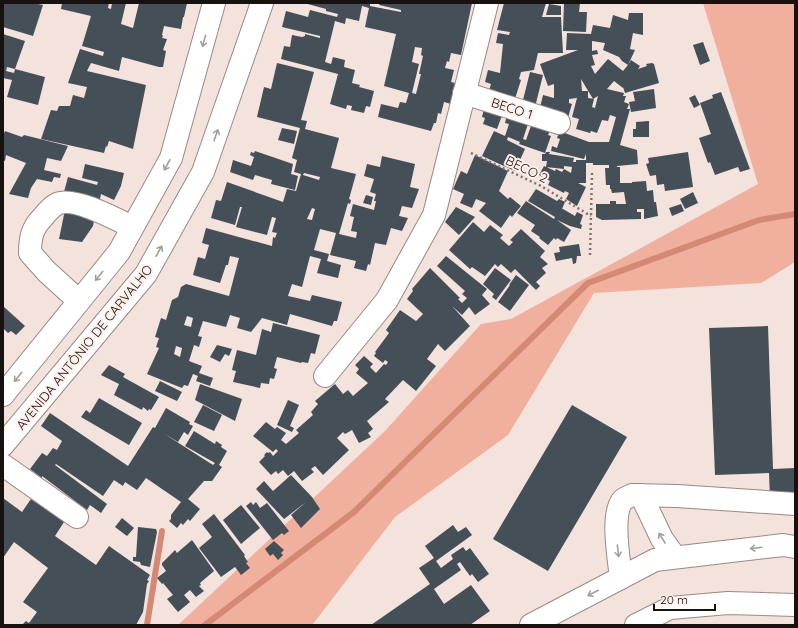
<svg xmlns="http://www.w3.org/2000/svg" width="798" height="628" font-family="Quicksand,sans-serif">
  <rect width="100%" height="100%" fill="#f4e2dd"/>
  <polygon fill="#f1b09d" points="703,3 795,3 795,262 761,283 594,293 508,435 395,517 313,624 310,625 178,625 385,431 481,324 511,319 758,184"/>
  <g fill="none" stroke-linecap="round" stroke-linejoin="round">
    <g stroke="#d38974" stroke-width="6">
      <polyline points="147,625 162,531"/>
      <polyline points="205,625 354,512 588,283 759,220 795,214"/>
    </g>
  </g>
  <g fill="#444f58" fill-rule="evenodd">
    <polygon points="4,3 33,3 43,5 33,36 3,27"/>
    <polygon points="62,3 109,3 108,8 111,9 112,3 126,3 121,24 133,28 139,3 187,3 184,17 183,17 181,29 164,26 162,35 163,36 162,38 167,39 163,50 166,51 163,67 159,67 122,57 119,71 91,63 87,71 146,85 133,149 109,141 107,147 106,146 104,153 41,139 51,110 57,111 59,106 70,106 73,95 84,98 87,87 68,83 80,49 103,56 104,52 82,46 91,16 61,9"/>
    <path d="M304 3H370V6L401 12V10L379 5 380 3H472L461 55 451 53 449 62 447 61 445 68 454 70 451 82 455 83 451 104 444 102 441 114 438 113 436 123H434L431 131 378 117 381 104 398 108 400 102 406 103 409 93 384 86 396 34 365 27 369 8 362 6 359 21 346 18 345 24 335 21 325 62 331 64 333 57 345 60 344 67 355 70 352 83 360 85 359 87 374 91 370 107 366 106 364 113 351 110 352 106 347 105 346 109 330 104 338 74 281 59 284 46 290 47 292 35 302 37 305 36V34L320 38V36L282 27 286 11 308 17 310 10 337 17 338 14 326 11V9ZM415 47 422 48 421 55 423 56 419 74H421L416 94 412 93 419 64 412 62Z"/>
    <polygon points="504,3 546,3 542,17 561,17 563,53 538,53 534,70 521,72 519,79 521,80 513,105 487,97 491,84 485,82 488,70 500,73 503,44 496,43 498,33 509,35 510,32 497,30"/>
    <polygon points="564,3 580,3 579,12 587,12 586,32 563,31"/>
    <polygon points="549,4 561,6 561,15 546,15"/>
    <path d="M629 13H643V35L633 33 630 49 635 50 628 65 631 60 640 66 638 69 647 66 646 64 652 63 654 64 659 83 625 93 623 87V88L614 81 607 89 624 93 623 96H626L624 102 629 104 627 109H630L620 145 637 150 638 164 617 166V167H620V183H632V182L646 181 647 191 653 190 654 202H656L658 216 644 219V209H637V212H641V219L602 220 596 217V204H610V201H616V204H626L624 192 612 193 611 189H610V185H606L605 168H609V165H593V163H586V183H578L586 187 577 206 566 199 569 193 565 191 564 193 548 185 550 181 539 175 544 166 555 171 556 169 562 172 564 169 571 173 572 167 564 166V169L546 167 547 161H542V154H545L546 152H550L549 154 574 158 573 162H576V160H586V154L584 159 551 151 552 146 557 148 560 139 557 138 559 133 562 134V132L589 142H609L616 117 610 115 608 121 602 120 597 133 591 131 590 133 576 129 579 119 572 117 577 98 569 99V103L572 104 567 121 539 112 543 95 554 98V84L548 86 540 64 578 50H566L567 33 591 34 593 25 610 28 613 15 628 20ZM592 41 605 43 603 50 619 57 622 61 628 65 623 71 608 59 595 74 591 66 595 65 592 55 598 54 597 50 592 51ZM581 79 593 99 598 96 595 108 592 107 594 99 588 98V91H582Z"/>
    <polygon points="3,34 25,41 15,69 7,67 6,71 14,73 15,69 45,77 38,105 7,97 12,80 3,78"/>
    <polygon points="703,42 710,61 700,65 693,45"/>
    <path d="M277 63 314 72 301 120 307 121 305 129 339 138 331 168 356 174 349 199 351 200 350 204 348 203 339 234 356 238 357 232 351 231 354 217 350 216 353 204 374 210 376 201H374L376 194 370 192 374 179 364 176 367 164 380 167 382 156 415 164 410 187 419 189 412 208 402 206 399 216 408 218 402 231 391 228 386 245 375 243 370 265 368 264 366 271 354 268 356 261 330 255 336 233 320 229 314 250 329 254 327 261 341 265 338 278 317 273 321 259 310 256 302 287 292 284 288 296 310 301 312 295 342 302 337 321H334L332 326 290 314 287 325 262 318 251 332 237 328 240 318 230 315 226 327 203 321 198 336 202 337 199 347 194 345 189 361 202 366 199 373 213 378 210 386 196 381 198 376 193 374 188 386 184 385 182 388 147 374 159 348 156 347 159 338 155 337 161 318 166 320 172 300 178 297 181 287 186 284 229 296 239 258 230 256 228 265H226L220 283 193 275 198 257 205 259 209 245 202 243 206 228 272 246 273 237 275 238 277 233 272 232 276 218 272 217 267 235 236 227 242 207H240L235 225 211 218 216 200 221 201 227 182 283 202 287 189 296 191 301 174 294 172 297 160 292 158 300 128 257 117 264 87 271 89ZM304 173 320 177 319 180 303 175ZM312 208 315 209 312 220 307 219ZM187 316 193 318 191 327 184 325ZM176 346 182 348 180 357 174 354Z"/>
    <polygon points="530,72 543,75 535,107 522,104"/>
    <polygon points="654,89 656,108 631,112 629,102 635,101 633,92"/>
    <polygon points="721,92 750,169 740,172 738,167 715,175 710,162 708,163 699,138 711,134 700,103 713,98 712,95"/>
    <polygon points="695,95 700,105 694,108 689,98"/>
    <polygon points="485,105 504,110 497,129 483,124 485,118 482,117"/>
    <polygon points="508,111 530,118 523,139 526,140 533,120 552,126 548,135 551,136 545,153 519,144 520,142 508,137 507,140 525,149 515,171 482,156 494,131 505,136 509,124 505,123"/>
    <polygon points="649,121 649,137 633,137 633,129 636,129 636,122"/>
    <polygon points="282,128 297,131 294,144 278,140"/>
    <polygon points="5,131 22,137 24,135 68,146 61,161 47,158 44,170 61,174 60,178 54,177 52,182 37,179 31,188 28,198 9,194 26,163 6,155 5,161 3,160 3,135"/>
    <polygon points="255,151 293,164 291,174 298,176 295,190 271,184 272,180 255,175 253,180 230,172 233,160 251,166 254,157 250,155 251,152 254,153"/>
    <polygon points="688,152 693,187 665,191 664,184 657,185 656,175 650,176 646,164 649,163 648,158"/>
    <polygon points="475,155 508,171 499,191 508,199 510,197 521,206 512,217 510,215 501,228 479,211 486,203 476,199 472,208 460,203 464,194 453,189 461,171 467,174"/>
    <polygon points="85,164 124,173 121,186 114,200 101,194 98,209 62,199 68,177 97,185 98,182 82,178"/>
    <polygon points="536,189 557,201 559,199 565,202 562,209 563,209 575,216 577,212 583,215 580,224 582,225 581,229 570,226 557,220 571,230 564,242 557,238 556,240 554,238 548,245 539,238 540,237 531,231 535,225 517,213 526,201 554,219 555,217 528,201"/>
    <polygon points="693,192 698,203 685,209 680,199"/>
    <polygon points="366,195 373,197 371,205 363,203"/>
    <polygon points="681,204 684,211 672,216 669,208"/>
    <polygon points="66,205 96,211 93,226 82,242 59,239"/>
    <polygon points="456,207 475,217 459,235 445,222"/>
    <polygon points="473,222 484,232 490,225 503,235 500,238 509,246 513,242 510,240 521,229 545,251 540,257 548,264 542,268 546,273 536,282 540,286 536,290 515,269 511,273 501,264 498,267 495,264 485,276 472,267 470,269 449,250"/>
    <polygon points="579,244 581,256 577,256 576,263 573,264 572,258 556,261 554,253 560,252 559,247"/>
    <polygon points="446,256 487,289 482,295 490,304 475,315 469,307 462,315 452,306 470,326 445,351 438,344 427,359 436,366 416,391 403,380 385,399 389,402 367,421 373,429 368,433 371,437 359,443 352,430 345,434 343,432 337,438 349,450 323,475 315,466 311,469 314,472 302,481 294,471 288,476 283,470 278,474 276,471 271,475 259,462 265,456 264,455 267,452 268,453 270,452 273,456 278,451 276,449 273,452 253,436 266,422 275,429 277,427 286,433 281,440 286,444 299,433 296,430 313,415 311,412 318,404 315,401 335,384 343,394 348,390 353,396 368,383 356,373 359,369 355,365 364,356 373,364 370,367 376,373 384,364 386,365 388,362 385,360 383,363 374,356 376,353 375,352 389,333 386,330 400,310 416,321 423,314 407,299 413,291 412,289 430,268 460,298 458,299 462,303 467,298 462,294 465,291 437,266"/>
    <polygon points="495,268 511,280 496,300 492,297 494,294 483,284"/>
    <polygon points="516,275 529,285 510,311 498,302 510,285 509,285"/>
    <polygon points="3,306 25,326 16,335 11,331 8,333 3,328"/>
    <polygon points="273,323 320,335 315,354 311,353 308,363 302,362 301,363 277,357 274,368 277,369 274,379 270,378 269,384 261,383 260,388 233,382 236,371 232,370 237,350 256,355 262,329 271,332"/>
    <polygon points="768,326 773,469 795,468 795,498 770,499 769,473 715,475 709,328"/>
    <polygon points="217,345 232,349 229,356 225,354 220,362 210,357"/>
    <polygon points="109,365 125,374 123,377 159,397 151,410 149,409 148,411 143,407 142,410 114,395 119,384 101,375"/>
    <polygon points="160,381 182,392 177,401 155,391"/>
    <polygon points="200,384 242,399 235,421 195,400"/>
    <polygon points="99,398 142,423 129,445 81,417 86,410 90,413"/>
    <polygon points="288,400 299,405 290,426 294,428 292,432 277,425"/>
    <polygon points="203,405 222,415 214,431 194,422"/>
    <polygon points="572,405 627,437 548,571 493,539"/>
    <polygon points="166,408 190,422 189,424 193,426 188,435 184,432 178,442 163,433 213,465 215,463 185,446 194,431 215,444 216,441 222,445 221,447 227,451 219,465 222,467 212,481 204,481 188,499 200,509 190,521 188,519 183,525 181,523 177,528 169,521 171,519 171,515 181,502 146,478 137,490 125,482 123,486 114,480 103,496 56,464 55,465 107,504 101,513 90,505 87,510 42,476 42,478 30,469 42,453 47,456 53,448 57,450 62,441 41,426 50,413 128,466 153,427 155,428"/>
    <polygon points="291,475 312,497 320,509 301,528 291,515 306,502 284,519 256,489 264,481 273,491"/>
    <polygon points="3,498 22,512 31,499 64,522 55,536 96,565 109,546 150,575 147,580 149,581 147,584 143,612 136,625 22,625 26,621 29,623 37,612 23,602 48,568 14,542 3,558"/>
    <polygon points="251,502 253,505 256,502 260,508 267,503 289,531 284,535 282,533 273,540 246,506"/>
    <polygon points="241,505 260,528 241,544 223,520"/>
    <polygon points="214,514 245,555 244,556 248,562 246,563 250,568 241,575 235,567 221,577 199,548 212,537 202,524"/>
    <polygon points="122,518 134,528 127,536 115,527"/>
    <polygon points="453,525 458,532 466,527 472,535 436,561 441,568 453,559 451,555 463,547 466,551 470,548 489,574 478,582 472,574 470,576 460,562 457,564 461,570 434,589 444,604 471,585 490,611 470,625 371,625 430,584 419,568 434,558 425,546"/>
    <polygon points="138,527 156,529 157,532 150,567 141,565 140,562 133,561 133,557 136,557"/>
    <polygon points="192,540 214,571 200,583 201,585 199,586 204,591 196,597 190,590 184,595 190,602 178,612 167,599 173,595 163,583 162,584 157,578 166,571 162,565 162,563 175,550 177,553"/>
    <polygon points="274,541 284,550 281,553 283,555 278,560 273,554 270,556 265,549"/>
  </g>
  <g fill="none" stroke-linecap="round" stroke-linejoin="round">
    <defs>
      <g id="minor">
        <polyline points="464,93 559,123"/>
        <path d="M79 301 47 272 30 253C30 238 32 228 43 217 47 212 51 207 57 204 73 196 116 219 132 227"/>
        <polyline points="325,376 387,300 434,215 487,3"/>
        <polyline points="3,465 77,517"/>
        <polyline points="641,495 662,539 675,557"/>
        <path d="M621 578C619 560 611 516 622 501 624 498 629 497 632 495L677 496 795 504"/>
        <polyline points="531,625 655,560 783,545 795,547"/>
        <polyline points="636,625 670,608 728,603 795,605"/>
      </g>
      <g id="major">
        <polyline points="3,395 119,252 171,158 214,3"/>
        <polyline points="3,445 146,274 203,172 262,3"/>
      </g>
    </defs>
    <use href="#minor" stroke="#998985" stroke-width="24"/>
    <use href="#major" stroke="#998985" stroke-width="24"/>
    <g stroke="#7e736f" stroke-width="2.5" stroke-dasharray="2 3" stroke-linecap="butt">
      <polyline points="471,153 541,186 591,216"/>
      <polyline points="590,255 592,172"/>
    </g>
    <use href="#minor" stroke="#fff" stroke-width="22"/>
    <use href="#major" stroke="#fff" stroke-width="22"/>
  </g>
  <defs><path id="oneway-shaft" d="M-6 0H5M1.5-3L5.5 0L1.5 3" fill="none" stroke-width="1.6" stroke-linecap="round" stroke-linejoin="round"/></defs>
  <g stroke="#a2a09f">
    <use href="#oneway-shaft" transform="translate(204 41) rotate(105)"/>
    <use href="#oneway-shaft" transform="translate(216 135) rotate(-71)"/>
    <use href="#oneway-shaft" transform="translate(167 165) rotate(119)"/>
    <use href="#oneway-shaft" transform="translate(159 251) rotate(-61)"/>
    <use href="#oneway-shaft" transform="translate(99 276) rotate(129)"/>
    <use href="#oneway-shaft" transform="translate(18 377) rotate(129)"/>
    <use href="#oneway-shaft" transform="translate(662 538) rotate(-122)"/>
    <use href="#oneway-shaft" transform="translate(756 548) rotate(173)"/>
    <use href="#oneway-shaft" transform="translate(618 551) rotate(84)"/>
    <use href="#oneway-shaft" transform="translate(593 593) rotate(153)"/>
  </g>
  <g text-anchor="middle" stroke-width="4" stroke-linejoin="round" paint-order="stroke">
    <g font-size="13" fill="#17110f" stroke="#fff0ec">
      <text transform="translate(512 108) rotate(18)" y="5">BECO 1</text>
      <text transform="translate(527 169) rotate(26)" y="5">BECO 2</text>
      <text transform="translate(84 347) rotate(-51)" y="5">AVENIDA ANTÔNIO DE CARVALHO</text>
    </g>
  </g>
  <rect width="798" height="628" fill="none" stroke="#17110f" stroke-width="8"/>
  <path d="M654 604v6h61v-6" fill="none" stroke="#17110f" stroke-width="2"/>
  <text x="660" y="604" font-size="12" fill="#17110f" stroke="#fff0ec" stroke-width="3" paint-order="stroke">20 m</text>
</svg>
